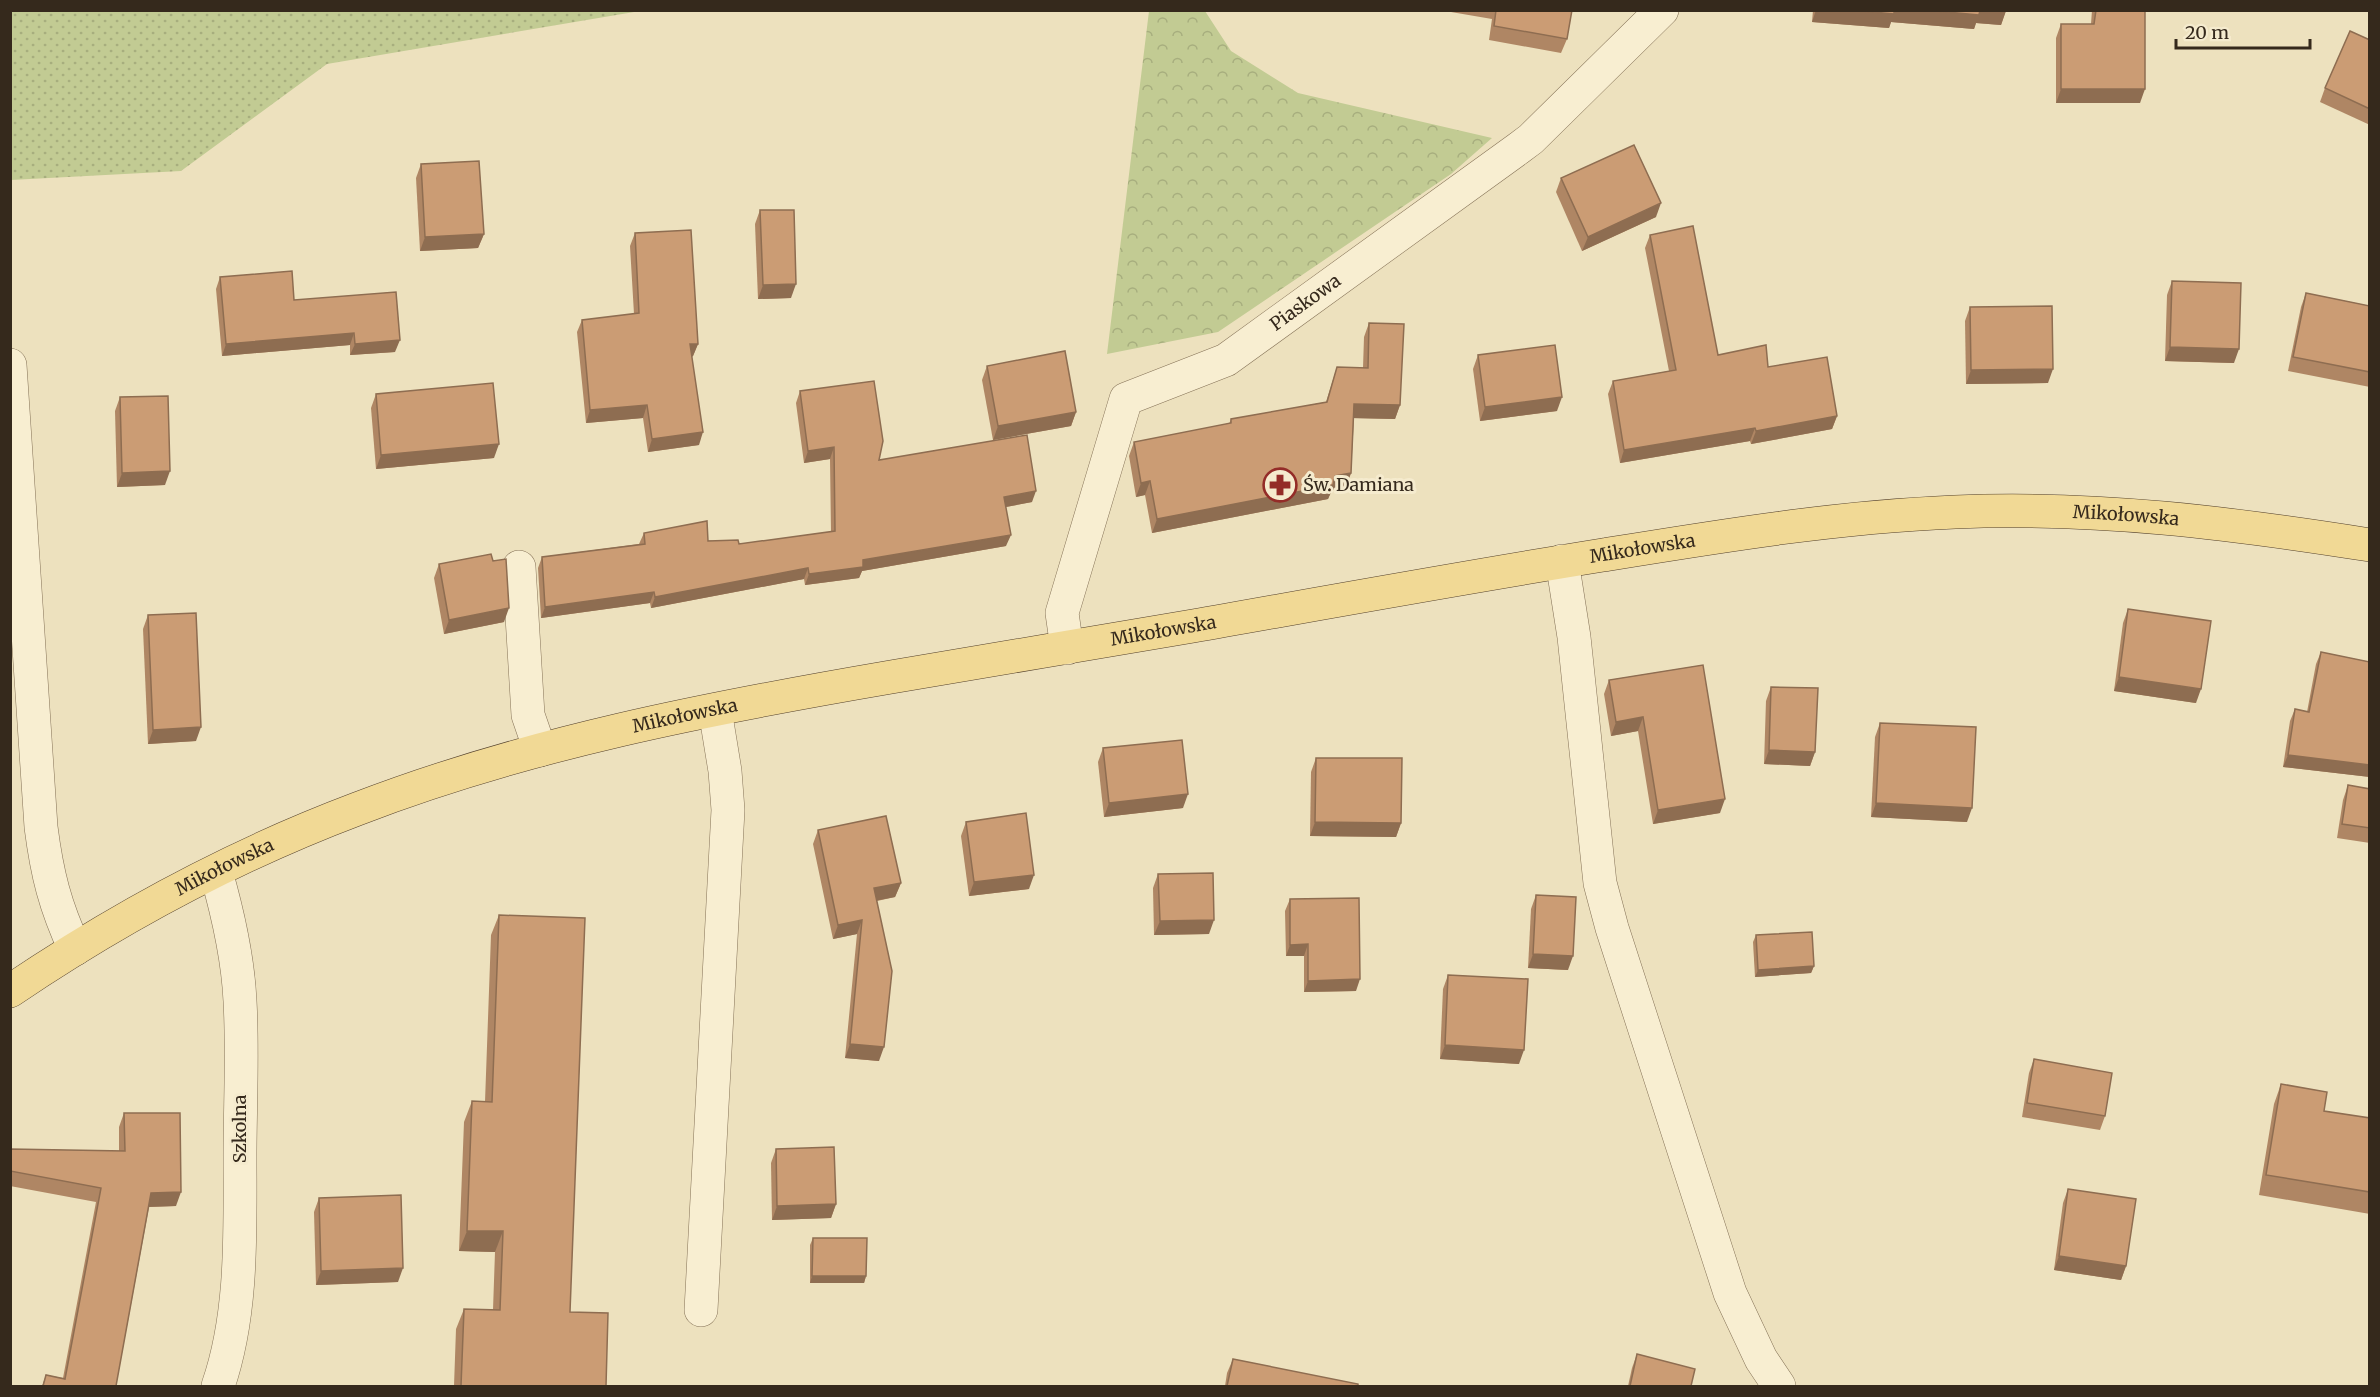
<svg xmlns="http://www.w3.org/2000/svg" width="2380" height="1397" font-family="Merriweather,serif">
  <defs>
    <pattern id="grass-dots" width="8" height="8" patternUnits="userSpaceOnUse" patternTransform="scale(1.5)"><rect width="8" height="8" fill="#c2cb93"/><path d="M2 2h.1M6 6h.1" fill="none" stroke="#a7ae7e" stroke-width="1.8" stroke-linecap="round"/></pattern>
    <pattern id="forest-crowns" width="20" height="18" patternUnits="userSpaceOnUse" patternTransform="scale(1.5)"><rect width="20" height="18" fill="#c2cb93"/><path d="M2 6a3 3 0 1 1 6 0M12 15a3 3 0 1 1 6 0" fill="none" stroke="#a7ae7e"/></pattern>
  </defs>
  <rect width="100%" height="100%" fill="#ede1be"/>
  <polygon fill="url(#grass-dots)" points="11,10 640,10 640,11 327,64 181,171 11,180"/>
  <polygon fill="url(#forest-crowns)" points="1149,11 1205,11 1231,51 1298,93 1492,138 1451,174 1218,332 1107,354"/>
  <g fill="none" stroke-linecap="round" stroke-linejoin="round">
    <defs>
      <g id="minor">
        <path d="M10 365 41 827C47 874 55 906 75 949"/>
        <polyline points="1562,561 1574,637 1600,883 1612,928 1730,1293 1761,1359 1779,1386"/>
        <polyline points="519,567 528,715 540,750"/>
        <path id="s1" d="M1067 648 1062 613 1126 399 1226 360 1519 148 1531 139 1662 10"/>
        <path d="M216 872C228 914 238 958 240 1001 243 1053 240 1105 240 1156 240 1232 243 1314 218 1386"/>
        <polyline points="701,1310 728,810 725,771 715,710"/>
      </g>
      <g id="major">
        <path id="s2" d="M10 991C118 918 235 855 357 809 528 743 710 708 891 677 992 660 1092 643 1193 626 1329 602 1466 577 1603 555 1720 536 1836 517 1955 512 2096 506 2231 523 2370 545"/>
      </g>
    </defs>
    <use href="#minor" stroke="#857257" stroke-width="34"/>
    <use href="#major" stroke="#53402c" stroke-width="34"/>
    <use href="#minor" stroke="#f8eed1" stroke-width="33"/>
    <use href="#major" stroke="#f1d995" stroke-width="33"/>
  </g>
  <g fill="#af8664">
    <polygon points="1451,10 1572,10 1567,39 1561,53 1489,40 1492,19 1451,12"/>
    <polygon points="1813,10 2006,10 2001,25 1976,23 1974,29 1891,22 1889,28 1812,22"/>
    <polygon points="2092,10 2145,10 2140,103 2056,103 2056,38 2061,24 2091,24"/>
    <polygon points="2370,40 2370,125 2320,102 2325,88"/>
    <polygon points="421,164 484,234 478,248 420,251 416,178"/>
    <polygon points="1561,178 1656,217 1582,251 1556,192"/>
    <polygon points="760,210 791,298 758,299 755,224"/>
    <polygon points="635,233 698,344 693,356 692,357 699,445 648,452 643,418 586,423 577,332 582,320 634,314 630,246"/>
    <polygon points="1650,235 1718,355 1768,367 1837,416 1832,429 1751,444 1750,441 1620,463 1608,394 1613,381 1669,371 1645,248"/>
    <polygon points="220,277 294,300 395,352 350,355 350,345 222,356 216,289"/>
    <polygon points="2172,281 2234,363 2165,361 2167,295"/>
    <polygon points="2306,293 2370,306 2370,387 2288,371 2301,307"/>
    <polygon points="1970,307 2048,383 1966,384 1965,321"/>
    <polygon points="1369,323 1400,405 1395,419 1354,418 1351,473 1346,487 1332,490 1328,499 1152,533 1145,495 1136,497 1129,456 1134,442 1229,424 1231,419 1326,402 1337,367 1363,368 1364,337"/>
    <polygon points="1478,355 1557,411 1480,421 1473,369"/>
    <polygon points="987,366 1076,412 1071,426 993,440 982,380"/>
    <polygon points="800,391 879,460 1032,502 1006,507 1006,546 862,571 859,578 805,585 804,579 651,608 650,603 541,618 538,568 542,557 639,544 644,533 739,544 831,532 830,459 804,463 796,403"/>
    <polygon points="376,394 494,458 376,469 371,408"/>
    <polygon points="120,397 165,485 117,487 115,411"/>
    <polygon points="439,564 504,622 444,634 434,578"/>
    <polygon points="2128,609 2196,703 2114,691 2123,623"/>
    <polygon points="148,615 196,741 148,744 143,629"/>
    <polygon points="2321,652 2370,662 2370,777 2283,767 2290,721 2295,709 2307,712 2316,664"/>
    <polygon points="1703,665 1720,813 1653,824 1638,731 1611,736 1604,694 1609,680"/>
    <polygon points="1771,687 1815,752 1810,766 1764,764 1766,701"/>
    <polygon points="1880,723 1967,822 1871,817 1875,737"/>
    <polygon points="1103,748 1183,808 1104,817 1098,762"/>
    <polygon points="1316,758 1401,823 1396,837 1310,836 1311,772"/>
    <polygon points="2348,785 2370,789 2370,843 2337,838 2343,800"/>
    <polygon points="966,822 1029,889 969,896 961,836"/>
    <polygon points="818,830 901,883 895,897 877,901 879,1061 845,1058 857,934 833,939 813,844"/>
    <polygon points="1158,874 1209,934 1154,935 1153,888"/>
    <polygon points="1536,895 1568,970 1528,968 1531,909"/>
    <polygon points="1290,899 1356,991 1304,992 1304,956 1286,956 1285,911"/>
    <polygon points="499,915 570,1312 606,1386 454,1386 456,1329 464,1309 493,1310 495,1252 459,1251 464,1122 472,1101 485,1102 491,935"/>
    <polygon points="1756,935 1814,966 1811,973 1755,977 1753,942"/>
    <polygon points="1448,975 1519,1064 1440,1059 1443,989"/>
    <polygon points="2034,1059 2105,1116 2100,1130 2022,1117 2029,1073"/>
    <polygon points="2281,1084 2324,1111 2370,1118 2370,1214 2259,1195 2274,1104"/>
    <polygon points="124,1113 176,1206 149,1207 116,1386 42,1386 46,1375 63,1378 96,1202 10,1186 10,1149 119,1151 119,1127"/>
    <polygon points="776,1149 836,1204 831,1218 772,1220 771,1163"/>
    <polygon points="2068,1189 2126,1266 2121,1280 2054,1270 2063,1203"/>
    <polygon points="319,1198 398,1282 316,1285 314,1212"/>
    <polygon points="813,1238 866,1276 864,1283 810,1283 810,1245"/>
    <polygon points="1637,1354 1691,1386 1628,1386 1632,1368"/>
    <polygon points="1233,1359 1358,1386 1225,1386 1227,1373"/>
  </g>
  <g fill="#8e6d51">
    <polygon points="1816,10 1998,10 2006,11 2001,25 1976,23 1974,29 1891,22 1889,28 1812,22"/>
    <polygon points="2061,89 2145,89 2140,103 2056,103"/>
    <polygon points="1661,203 1656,217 1582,251 1588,237"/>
    <polygon points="484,234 478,248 420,251 425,237"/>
    <polygon points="796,284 791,298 758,299 763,285"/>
    <polygon points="354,333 350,345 222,356 226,344"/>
    <polygon points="400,340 395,352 350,355 355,344"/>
    <polygon points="690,344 698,344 693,356 686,357"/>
    <polygon points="2170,347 2239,349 2234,363 2165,361"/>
    <polygon points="2053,369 2048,383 1966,384 1971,370"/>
    <polygon points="1562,397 1557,411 1480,421 1485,407"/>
    <polygon points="1354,404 1400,405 1395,419 1349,418"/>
    <polygon points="647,405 643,418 586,423 590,410"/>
    <polygon points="1076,412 1071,426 993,440 998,426"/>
    <polygon points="1837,416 1832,429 1751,444 1756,431"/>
    <polygon points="1755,428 1750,441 1620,463 1624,450"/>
    <polygon points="703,432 699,445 648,452 652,439"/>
    <polygon points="499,444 494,458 376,469 381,455"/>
    <polygon points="834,447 830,459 804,463 808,451"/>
    <polygon points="170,471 165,485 117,487 122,473"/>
    <polygon points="1351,473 1346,487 1332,490 1328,499 1152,533 1157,519"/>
    <polygon points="1150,481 1145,495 1136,497 1141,483"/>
    <polygon points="1036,491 1032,502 1000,508 1004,497"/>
    <polygon points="1011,535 1006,546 862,571 859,578 805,585 809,574 863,560"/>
    <polygon points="808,568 804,579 651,608 655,597"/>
    <polygon points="654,592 650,603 541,618 545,607"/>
    <polygon points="509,608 504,622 444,634 449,620"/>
    <polygon points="2119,677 2201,689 2196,703 2114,691"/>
    <polygon points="1643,717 1638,731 1611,736 1616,722"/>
    <polygon points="201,727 196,741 148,744 153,730"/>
    <polygon points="1769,750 1815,752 1810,766 1764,764"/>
    <polygon points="2288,755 2370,765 2370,777 2283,767"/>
    <polygon points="1188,794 1183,808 1104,817 1109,803"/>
    <polygon points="1725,799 1720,813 1653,824 1658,810"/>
    <polygon points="1876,803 1972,808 1967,822 1871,817"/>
    <polygon points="1315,822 1401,823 1396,837 1310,836"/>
    <polygon points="1034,875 1029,889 969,896 974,882"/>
    <polygon points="901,883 895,897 869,902 874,888"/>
    <polygon points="862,920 857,934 833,939 838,925"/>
    <polygon points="1214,920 1209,934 1154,935 1160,921"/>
    <polygon points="1308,944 1304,956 1286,956 1290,945"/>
    <polygon points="1533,954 1573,956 1568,970 1528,968"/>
    <polygon points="1814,966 1811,973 1755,977 1758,970"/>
    <polygon points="1360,979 1356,991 1304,992 1308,981"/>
    <polygon points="850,1044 884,1047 879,1061 845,1058"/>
    <polygon points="1445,1045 1524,1050 1519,1064 1440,1059"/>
    <polygon points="181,1192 176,1206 146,1207 151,1193"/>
    <polygon points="836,1204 831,1218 772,1220 777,1206"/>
    <polygon points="467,1231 503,1231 495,1252 459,1251"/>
    <polygon points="2059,1256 2126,1266 2121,1280 2054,1270"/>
    <polygon points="403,1268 398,1282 316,1285 321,1271"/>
    <polygon points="812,1276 866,1276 864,1283 810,1283"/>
  </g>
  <g fill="#cb9c74" stroke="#8e6d51" stroke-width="1.5">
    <polygon points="1496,10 1572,10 1567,39 1494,26"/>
    <polygon points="1852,10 1894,10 1894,14"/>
    <polygon points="1926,10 1980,10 1979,15"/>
    <polygon points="2096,10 2145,10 2145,89 2061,89 2061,24 2094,24"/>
    <polygon points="2350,31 2370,40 2370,109 2325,88"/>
    <polygon points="1634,145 1661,203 1588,237 1561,178"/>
    <polygon points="479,161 484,234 425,237 421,164"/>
    <polygon points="760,210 794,210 796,284 763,285"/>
    <polygon points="1693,226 1718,355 1766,345 1768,367 1827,357 1837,416 1756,431 1755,428 1624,450 1613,381 1676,370 1650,235"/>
    <polygon points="691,230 698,344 690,344 703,432 652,439 647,405 590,410 582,320 639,313 635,233"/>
    <polygon points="292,271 294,300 396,292 400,340 355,344 354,333 226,344 220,277"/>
    <polygon points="2172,281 2241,283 2239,349 2170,347"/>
    <polygon points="2306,293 2370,306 2370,372 2293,357"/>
    <polygon points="2052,306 2053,369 1971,370 1970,307"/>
    <polygon points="1369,323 1404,324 1400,405 1354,404 1351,473 1335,476 1333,485 1157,519 1150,481 1141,483 1134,442 1231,423 1231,419 1327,402 1337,367 1368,368"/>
    <polygon points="1555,345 1562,397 1485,407 1478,355"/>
    <polygon points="1065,351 1076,412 998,426 987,366"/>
    <polygon points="874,381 883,441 879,460 1027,435 1036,491 1004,497 1011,535 863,560 863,567 809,574 808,568 655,597 654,592 545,607 542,557 645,544 644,533 707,521 708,541 738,540 739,544 835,531 834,447 808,451 800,391"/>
    <polygon points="493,383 499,444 381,455 376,394"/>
    <polygon points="168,396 170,471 122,473 120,397"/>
    <polygon points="491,554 493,561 506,559 509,608 449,620 439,564"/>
    <polygon points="2128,609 2211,621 2201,689 2119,677"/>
    <polygon points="196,613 201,727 153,730 148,615"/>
    <polygon points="2321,652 2370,662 2370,765 2288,755 2295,709 2309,712"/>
    <polygon points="1703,665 1725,799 1658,810 1643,717 1616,722 1609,680"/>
    <polygon points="1771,687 1818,688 1815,752 1769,750"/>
    <polygon points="1880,723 1976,727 1972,808 1876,803"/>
    <polygon points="1182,740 1188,794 1109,803 1103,748"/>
    <polygon points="1316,758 1402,758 1401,823 1315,822"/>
    <polygon points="2348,785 2370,789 2370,828 2342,824"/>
    <polygon points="1026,813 1034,875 974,882 966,822"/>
    <polygon points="886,816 901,883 874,888 892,971 884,1047 850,1044 862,920 838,925 818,830"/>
    <polygon points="1213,873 1214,920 1160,921 1158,874"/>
    <polygon points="1536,895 1576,897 1573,956 1533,954"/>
    <polygon points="1359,898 1360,979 1308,981 1308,944 1290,945 1290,899"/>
    <polygon points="499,915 585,918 570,1312 608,1313 606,1386 461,1386 464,1309 500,1310 503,1231 467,1231 472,1101 492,1102"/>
    <polygon points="1812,932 1814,966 1758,970 1756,935"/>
    <polygon points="1448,975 1528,979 1524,1050 1445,1045"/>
    <polygon points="2034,1059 2112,1073 2105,1116 2027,1103"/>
    <polygon points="2281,1084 2327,1092 2324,1111 2370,1118 2370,1192 2266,1175"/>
    <polygon points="124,1113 180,1113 181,1192 151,1193 116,1386 43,1386 46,1375 65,1379 101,1188 10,1171 10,1149 125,1151"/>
    <polygon points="834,1147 836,1204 777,1206 776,1149"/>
    <polygon points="2068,1189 2136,1199 2126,1266 2059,1256"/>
    <polygon points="401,1195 403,1268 321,1271 319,1198"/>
    <polygon points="813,1238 867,1238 866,1276 812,1276"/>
    <polygon points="1637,1354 1695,1369 1691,1386 1630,1386"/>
    <polygon points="1233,1359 1358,1384 1358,1386 1227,1386"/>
  </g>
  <defs>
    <symbol id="pharmacy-ring" viewBox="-11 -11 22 22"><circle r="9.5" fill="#f5ebce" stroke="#942c28" stroke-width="1.5"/><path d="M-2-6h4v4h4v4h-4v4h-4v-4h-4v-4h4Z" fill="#942c28"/></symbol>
  </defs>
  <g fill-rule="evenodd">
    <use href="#pharmacy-ring" x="1261" y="466" width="38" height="38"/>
  </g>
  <g text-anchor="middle" stroke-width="6" stroke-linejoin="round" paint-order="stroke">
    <g font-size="18" fill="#35291c" stroke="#f5ebce">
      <text dy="6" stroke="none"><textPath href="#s1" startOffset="464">Piaskowa</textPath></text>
      <text dy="6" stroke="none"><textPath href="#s2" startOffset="2192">Mikołowska</textPath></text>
      <text dy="6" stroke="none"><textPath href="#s2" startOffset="1706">Mikołowska</textPath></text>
      <text dy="6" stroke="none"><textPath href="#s2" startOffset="1220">Mikołowska</textPath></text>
      <text dy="6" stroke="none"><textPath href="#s2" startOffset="734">Mikołowska</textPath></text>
      <text dy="6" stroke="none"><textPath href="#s2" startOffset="248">Mikołowska</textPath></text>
      <text transform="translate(240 1129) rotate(-90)" y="6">Szkolna</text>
    </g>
    <g font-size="18" fill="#35291c" stroke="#f5ebce" text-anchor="start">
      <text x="1303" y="491">Św. Damiana</text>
    </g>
  </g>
  <rect width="2380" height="1397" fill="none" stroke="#35291c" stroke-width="24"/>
  <path d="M2176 39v9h134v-9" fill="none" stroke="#35291c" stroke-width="3"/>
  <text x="2185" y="39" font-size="18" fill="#35291c" stroke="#f5ebce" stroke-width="4.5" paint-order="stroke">20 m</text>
</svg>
